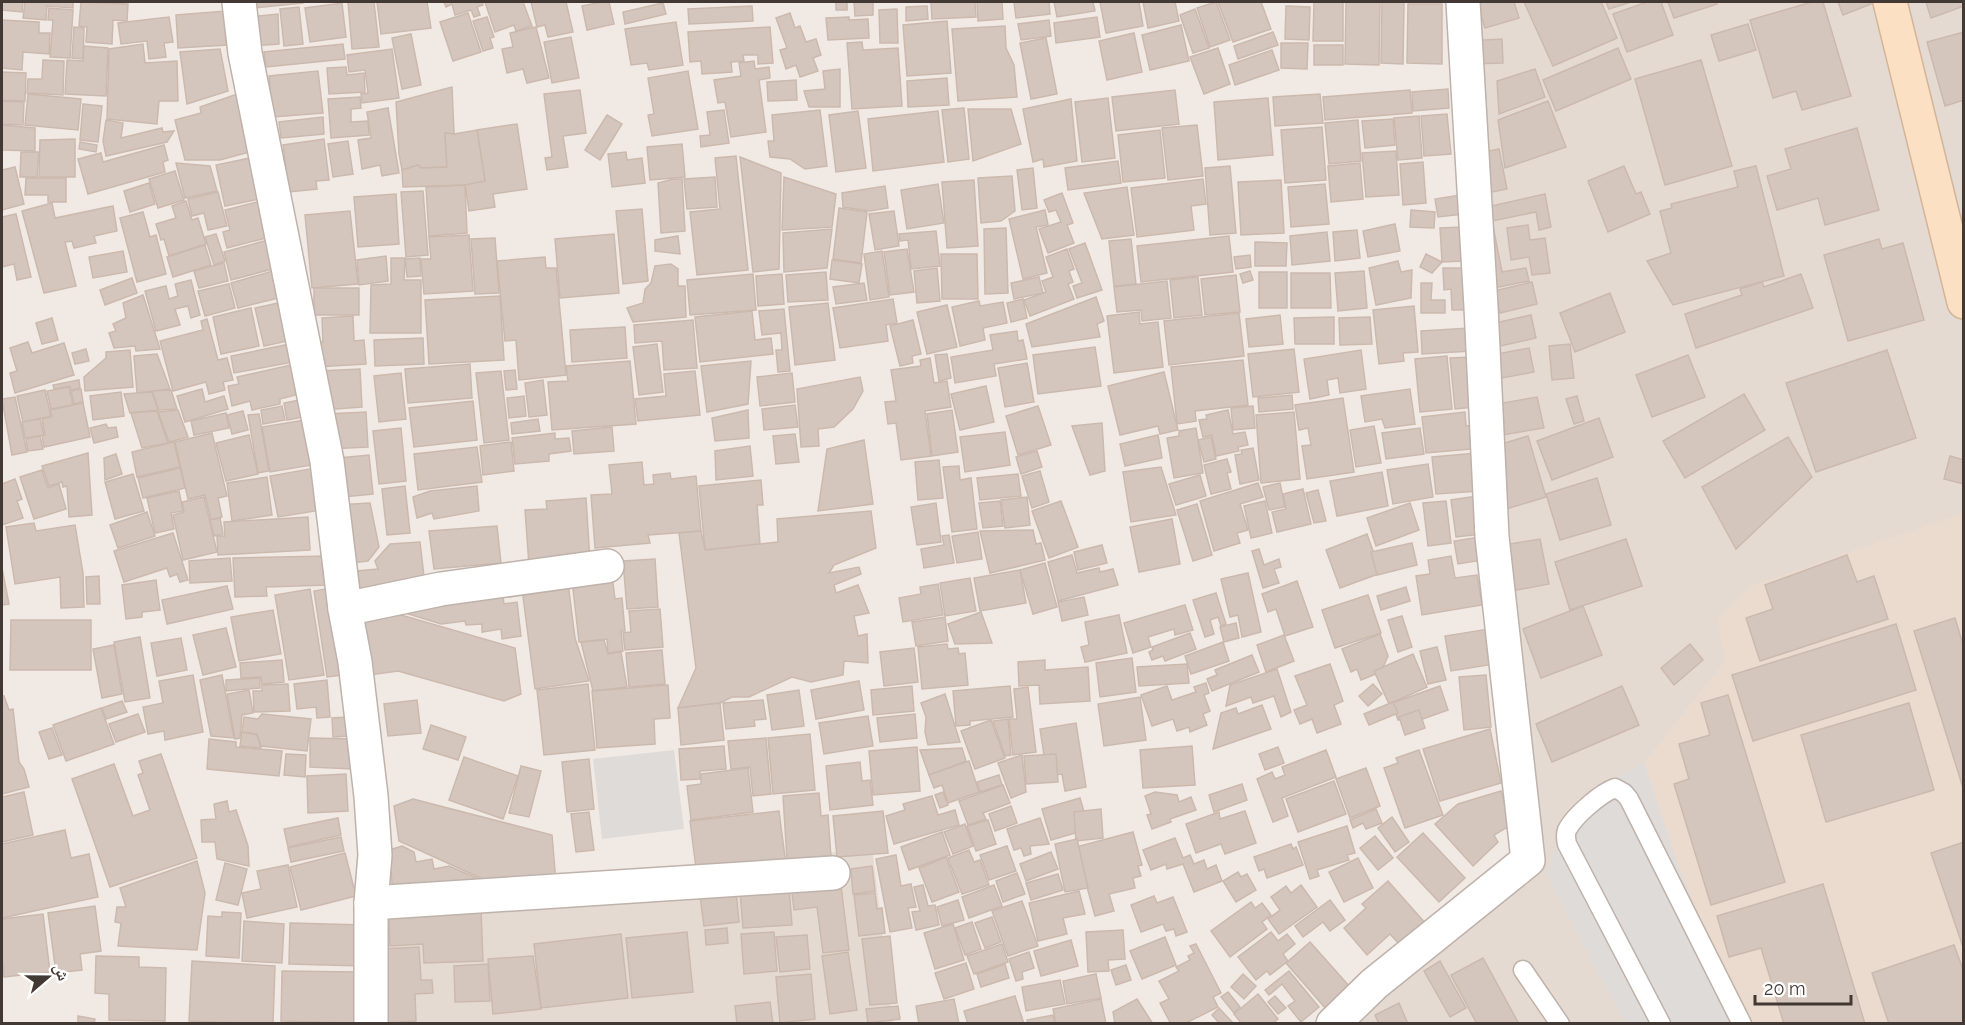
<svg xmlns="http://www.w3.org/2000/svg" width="1965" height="1025" font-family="Raleway,'Noto Naskh Arabic',sans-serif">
  <rect width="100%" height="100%" fill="#f1eae4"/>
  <g fill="#e5dad2">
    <polygon points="1449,2 1963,2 1963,1023 1344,1024 1524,859"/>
    <polygon points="872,847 893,1023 368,1024 371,902 544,892"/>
  </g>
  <polygon fill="#eadbce" points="1963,513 1963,1023 1751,1023 1728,986 1678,865 1644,763 1725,661 1718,619 1751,586"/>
  <g fill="#dfdbd9">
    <polygon points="674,750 684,829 602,839 593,759"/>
    <polygon points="1644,763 1678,865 1718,969 1751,1023 1625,1023 1546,874 1564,827 1597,787"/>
  </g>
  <g fill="#d5c6bd" stroke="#ccb9ae" stroke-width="1.5">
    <polygon points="2,2 23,2 22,12 2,10"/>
    <polygon points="25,2 73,2 73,8 47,6 46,20 23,18"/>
    <polygon points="81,2 128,4 127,21 113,20 112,44 86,42 87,27 79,26"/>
    <polygon points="254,2 303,2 303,3 254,8"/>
    <polygon points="348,2 374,2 379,47 352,49"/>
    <polygon points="377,2 427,2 431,28 381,34"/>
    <polygon points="444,2 482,2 483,5 477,7 480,15 474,17 471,10 455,15 452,4 446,7"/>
    <polygon points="485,2 523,2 532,26 516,31 514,25 495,32"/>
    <polygon points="531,2 566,2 573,32 548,37 545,25 537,27"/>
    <polygon points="602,2 609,2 614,24 587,30 582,6"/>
    <rect x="836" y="2" width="11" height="8"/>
    <polygon points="854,2 873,2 873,15 855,16"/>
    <polygon points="931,2 975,2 976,17 932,19"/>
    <polygon points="977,2 1002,2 1003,19 978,21"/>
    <polygon points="1014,2 1049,2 1050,14 1016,18"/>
    <polygon points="1054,2 1093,2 1095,11 1057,17"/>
    <polygon points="1100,2 1139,2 1143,26 1106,33"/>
    <polygon points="1143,2 1175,2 1179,21 1148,28"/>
    <polygon points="1216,2 1230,40 1210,47 1197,8"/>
    <polygon points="1218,2 1261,2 1271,29 1233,42"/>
    <polygon points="1314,2 1343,2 1343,41 1313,41"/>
    <polygon points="1346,2 1380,2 1379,65 1345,64"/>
    <polygon points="1382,2 1404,2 1403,64 1381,63"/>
    <polygon points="1477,2 1514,2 1519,18 1485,28"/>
    <polygon points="1524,2 1601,2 1617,38 1553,66"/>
    <polygon points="1606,2 1631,2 1609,9"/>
    <polygon points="1647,2 1661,2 1673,35 1627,52 1613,14"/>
    <polygon points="1668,2 1716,2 1717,4 1674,18"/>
    <polygon points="1812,2 1823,2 1851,96 1802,110 1796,91 1773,98 1750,20"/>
    <polygon points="1838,2 1870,2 1871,4 1843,15"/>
    <polygon points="1926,2 1964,2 1964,6 1931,18"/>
    <polygon points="342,3 346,37 310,42 305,8"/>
    <polygon points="663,3 666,14 625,24 623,12"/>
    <polygon points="1408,4 1442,4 1442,64 1407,63"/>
    <polygon points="752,6 753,21 689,24 688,9"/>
    <polygon points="927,6 928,19 906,21 906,7"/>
    <polygon points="1286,6 1310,7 1309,40 1285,39"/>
    <polygon points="299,7 303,44 284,46 280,9"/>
    <polygon points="49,8 73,10 70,58 50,57 53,20 48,20"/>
    <polygon points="897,9 898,43 880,43 879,10"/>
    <polygon points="1195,9 1209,48 1193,53 1180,15"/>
    <polygon points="226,11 228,45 178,48 176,15"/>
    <polygon points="468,13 481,52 453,61 440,22"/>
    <polygon points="790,13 795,28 800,26 806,42 816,39 821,55 813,58 818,71 800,77 796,65 786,69 780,50 787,48 776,18"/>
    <polygon points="278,14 279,44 252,46 250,17"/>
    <polygon points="169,17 173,42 164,43 166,57 149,59 147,41 121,44 118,23"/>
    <polygon points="487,17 494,37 490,38 493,48 483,51 473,21"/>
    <polygon points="849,17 849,20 868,19 869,38 828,40 826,18"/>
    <polygon points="1097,17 1100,37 1056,43 1054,23"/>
    <polygon points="2,20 39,22 39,33 50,33 49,54 23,52 22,70 2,68"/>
    <polygon points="1049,20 1051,36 1021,40 1018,24"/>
    <polygon points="947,21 951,73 907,76 903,25"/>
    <polygon points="676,22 683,65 649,70 647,63 631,65 625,29"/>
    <polygon points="1748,24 1756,50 1719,61 1711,35"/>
    <polygon points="1181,25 1189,61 1150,70 1142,35"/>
    <polygon points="1005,26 1006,48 1014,65 1017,97 958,101 952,29"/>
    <polygon points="74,27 84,28 83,59 72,58"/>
    <polygon points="536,27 549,78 527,83 523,69 507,73 502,49 513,47 510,33"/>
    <polygon points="770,27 773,63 758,64 758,55 743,55 744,61 731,62 732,72 702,74 701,61 690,62 688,32"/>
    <polygon points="1273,32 1278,45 1238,59 1234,46"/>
    <polygon points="1964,32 1964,100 1945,106 1927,42"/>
    <polygon points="1134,33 1142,72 1107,80 1099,41"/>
    <polygon points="411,34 421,85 402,89 392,38"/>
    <polygon points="571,37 579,78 552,83 544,42"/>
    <polygon points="1046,38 1057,94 1031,99 1020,43"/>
    <polygon points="1502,39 1503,63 1468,64 1467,41"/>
    <polygon points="862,42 863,50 898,48 902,106 852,109 847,43"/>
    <polygon points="1281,43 1308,43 1307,69 1281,68"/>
    <polygon points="143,44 145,63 177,61 178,101 159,101 157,124 107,119 109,49"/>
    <polygon points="343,44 345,59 266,67 264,52"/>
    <rect x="1314" y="45" width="29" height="20"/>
    <polygon points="84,46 108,48 106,96 65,94 67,60 83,61"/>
    <polygon points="1218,48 1230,84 1204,94 1190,57"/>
    <polygon points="1618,48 1631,79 1556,111 1543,80"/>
    <polygon points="220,49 228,91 187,104 180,52"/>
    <polygon points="392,49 399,98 362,103 361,94 368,93 365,70 349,72 347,55"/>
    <polygon points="1272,50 1279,70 1235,85 1229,65"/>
    <polygon points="43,60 64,61 63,95 27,93 28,79 42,79"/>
    <polygon points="1701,60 1732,166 1665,185 1635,79"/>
    <polygon points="754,61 755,69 769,67 770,78 759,80 766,132 731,137 725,102 718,103 714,80 741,76 739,63"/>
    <polygon points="346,67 347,75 364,73 365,92 329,94 327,68"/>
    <polygon points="840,69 840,107 809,107 804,91 825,89 823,71"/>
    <polygon points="1535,69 1545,97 1499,114 1497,81"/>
    <polygon points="318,71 323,113 273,117 269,76"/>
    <polygon points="688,71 698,129 652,136 648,115 654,114 648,78"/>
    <polygon points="2,72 26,73 25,101 2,100"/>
    <polygon points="947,78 949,105 908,107 907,81"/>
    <polygon points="796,80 797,100 768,101 767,82"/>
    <polygon points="452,87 454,134 445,133 447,167 421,168 418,165 402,170 399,154 396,102"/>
    <polygon points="1448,89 1449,108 1413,111 1412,92"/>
    <polygon points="580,90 586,133 563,136 568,167 547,170 545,158 552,157 544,94"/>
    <polygon points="1175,90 1179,124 1116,131 1112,97"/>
    <polygon points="1410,90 1412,113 1325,120 1323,97"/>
    <polygon points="243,92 257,150 220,160 185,160 175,120 201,113 200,107"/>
    <polygon points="28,94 81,99 78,130 25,125"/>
    <polygon points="1320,94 1323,123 1275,126 1273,97"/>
    <polygon points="360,97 361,108 351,109 351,122 368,121 369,135 331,138 328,99"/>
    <polygon points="1108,98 1115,158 1082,162 1075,102"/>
    <polygon points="1268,98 1273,155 1218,160 1214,102"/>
    <polygon points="1071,99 1077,161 1044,167 1043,159 1033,162 1023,109"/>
    <polygon points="2,101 24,102 23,125 2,124"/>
    <polygon points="1548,101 1566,147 1505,168 1498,120"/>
    <polygon points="83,104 102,106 98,142 80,140"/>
    <polygon points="388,108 399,173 382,176 380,165 362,169 358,140 371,138 367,112"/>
    <polygon points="964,108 969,159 948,162 942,110"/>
    <polygon points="968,109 1011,109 1021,144 973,161"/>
    <polygon points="724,110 729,143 701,147 700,136 710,135 707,112"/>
    <polygon points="820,110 827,166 805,169 790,159 770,157 768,141 774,141 772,115"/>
    <polygon points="858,111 866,168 836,172 829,115"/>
    <polygon points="938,111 944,162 873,171 868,119"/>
    <polygon points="1447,114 1451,154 1424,156 1421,116"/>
    <polygon points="607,115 622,124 600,160 585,150"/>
    <polygon points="1419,116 1422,158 1398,160 1394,118"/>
    <polygon points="323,117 324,134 281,138 279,122"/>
    <polygon points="1393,119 1395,145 1365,148 1362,121"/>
    <polygon points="106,120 123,123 121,138 162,128 163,132 174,131 167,142 106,156 103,141"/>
    <polygon points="1358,120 1361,161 1329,164 1325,123"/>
    <polygon points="517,124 527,189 493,194 495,207 469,211 465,184 485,181 477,130"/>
    <polygon points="2,125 35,128 35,151 2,150"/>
    <polygon points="1197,125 1203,176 1168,180 1162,128"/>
    <polygon points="1322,127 1326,180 1285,183 1281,130"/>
    <polygon points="1857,128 1879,210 1825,225 1818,198 1777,210 1767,176 1791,169 1785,149"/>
    <polygon points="477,130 485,181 465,185 403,187 402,170 418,165 421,168 447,167 445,133 454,134"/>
    <polygon points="1160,130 1165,178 1123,182 1118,135"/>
    <polygon points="75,139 75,177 39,177 40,140"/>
    <polygon points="324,139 329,180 316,181 317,189 289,192 283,145"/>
    <polygon points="348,141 353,174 333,177 328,144"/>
    <polygon points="80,142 97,145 96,152 79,149"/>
    <polygon points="682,144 685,177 650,180 647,147"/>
    <polygon points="164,145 168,160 163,162 165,172 88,194 78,159 101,153 103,162"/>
    <polygon points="1499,149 1507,189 1482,194 1474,154"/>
    <polygon points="1396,151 1399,195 1366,197 1362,153"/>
    <polygon points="21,152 39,152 37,177 20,177"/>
    <polygon points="626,152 627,160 642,158 645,183 612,187 608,154"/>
    <polygon points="736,156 748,270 697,275 690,212 720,209 715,158"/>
    <polygon points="255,157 264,198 225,206 216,165"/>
    <polygon points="740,157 781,173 779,269 753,272"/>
    <polygon points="1118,161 1121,183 1068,190 1065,168"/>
    <polygon points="1423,162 1426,203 1403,205 1400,164"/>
    <polygon points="176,163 210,166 217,191 185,198"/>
    <polygon points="1360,163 1363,199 1331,202 1328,166"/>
    <polygon points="1230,166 1236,233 1210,235 1205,168"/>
    <polygon points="1624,166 1636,194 1641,192 1650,214 1608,232 1588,181"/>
    <polygon points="1756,166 1784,276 1673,305 1647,261 1671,253 1660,211 1672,208 1671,204 1738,187 1734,171"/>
    <polygon points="15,167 24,204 2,210 2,170"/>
    <polygon points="1033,168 1037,208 1022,210 1017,170"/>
    <polygon points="175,171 184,200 158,208 149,179"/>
    <polygon points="1012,176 1015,211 1001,221 981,223 978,178"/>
    <polygon points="715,177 717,207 687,209 684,179"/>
    <polygon points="784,177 836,194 832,227 782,230"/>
    <polygon points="26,178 66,178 66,202 48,202 48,195 25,195"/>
    <polygon points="673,179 682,179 685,231 661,233 658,183"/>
    <polygon points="1203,179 1206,204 1191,206 1194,230 1137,237 1131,188"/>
    <polygon points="974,180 978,246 947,248 942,182"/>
    <polygon points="1281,180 1284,233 1241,235 1238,182"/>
    <polygon points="149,183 155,204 130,212 124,191"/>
    <polygon points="938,184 944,223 907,229 901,190"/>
    <polygon points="1325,184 1329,224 1291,227 1288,187"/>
    <polygon points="465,185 467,233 429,236 426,187"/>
    <polygon points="885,186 888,208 870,211 843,207 842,193"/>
    <polygon points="1127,187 1134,235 1102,239 1084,193"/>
    <polygon points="423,191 428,255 406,257 401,192"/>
    <polygon points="218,192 227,226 208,230 204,213 192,216 188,199"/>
    <polygon points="1062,193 1073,223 1067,225 1074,243 1048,253 1039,229 1061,222 1056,210 1049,212 1044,200"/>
    <polygon points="396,194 399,244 358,247 354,197"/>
    <polygon points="1545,194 1551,227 1539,230 1536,212 1492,221 1502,272 1526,268 1529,281 1493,288 1482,208"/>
    <polygon points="1460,195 1463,214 1438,217 1435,199"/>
    <polygon points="265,200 274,236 227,248 223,232 230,230 225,210"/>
    <polygon points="186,201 192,220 198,218 206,244 169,256 164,239 161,240 156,224 176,218 172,206"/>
    <polygon points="52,203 55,218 113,206 117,231 94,236 96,243 74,248 72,241 65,242 76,286 44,293 22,211"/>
    <polygon points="839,208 867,212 861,263 833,259"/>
    <polygon points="642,209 648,281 623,284 616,211"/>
    <polygon points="1045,210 1048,225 1036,227 1047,273 1023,279 1009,219"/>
    <polygon points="1411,210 1435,212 1434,228 1410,227"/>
    <polygon points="350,211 358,284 312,288 305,215"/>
    <polygon points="894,211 899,246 875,250 869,214"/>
    <polygon points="143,212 150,237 156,235 166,274 137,282 120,218"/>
    <polygon points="16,214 31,277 17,280 14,264 2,267 2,217"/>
    <polygon points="1395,224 1400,251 1368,257 1363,231"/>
    <polygon points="1528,225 1530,240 1545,238 1550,273 1532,275 1529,257 1511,260 1507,228"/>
    <polygon points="1463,227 1465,261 1442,262 1440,228"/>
    <polygon points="1006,228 1008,293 985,294 984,229"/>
    <polygon points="832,229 827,268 784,272 783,233"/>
    <polygon points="1357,230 1360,258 1335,261 1333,232"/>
    <polygon points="936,231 940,266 911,269 908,240 900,241 899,234"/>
    <polygon points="1327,232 1330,261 1292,265 1290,236"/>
    <polygon points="216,234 225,261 214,265 205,237"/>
    <polygon points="614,234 619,293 560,298 555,239"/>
    <polygon points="469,235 473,291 424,294 421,259 431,259 429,237"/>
    <polygon points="678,236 680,254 655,251 655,240"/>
    <polygon points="1229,236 1233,272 1141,282 1137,246"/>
    <polygon points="495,238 499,293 475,294 471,239"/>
    <polygon points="272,239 280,267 231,280 224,252"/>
    <polygon points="1131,239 1136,284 1114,286 1109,241"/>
    <polygon points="1879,239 1882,249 1903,243 1924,320 1848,341 1824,255"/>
    <polygon points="1255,242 1287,243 1286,266 1255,266"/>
    <polygon points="1085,243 1102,290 1077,298 1073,286 1082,283 1069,249"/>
    <polygon points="205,245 211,265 173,277 167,257"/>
    <polygon points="907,249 914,292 890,295 884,252"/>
    <polygon points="1067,249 1074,269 1069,271 1073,282 1068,284 1074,299 1030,316 1024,300 1046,292 1042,281 1053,277 1046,257"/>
    <polygon points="123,251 127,272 93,278 89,257"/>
    <polygon points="882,251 889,297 870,300 864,254"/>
    <polygon points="941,254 977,254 978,299 942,299"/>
    <polygon points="1426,254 1442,262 1432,273 1420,267"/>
    <polygon points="1250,255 1251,267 1236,269 1234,257"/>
    <polygon points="386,256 388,281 359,285 357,260"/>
    <polygon points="545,257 546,268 556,268 566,375 519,380 516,340 505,341 497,261"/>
    <polygon points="391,258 405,258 404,280 421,280 421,333 370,333 371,285 391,284"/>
    <polygon points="420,258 421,276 407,277 405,259"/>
    <polygon points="832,260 862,264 859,283 830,279"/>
    <polygon points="1398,261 1401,272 1412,270 1411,298 1376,305 1369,268"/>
    <polygon points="224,263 228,281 199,288 194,271"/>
    <polygon points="671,264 678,269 678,286 685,286 686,317 633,322 627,308 643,303 645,289 651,283 655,266"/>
    <polygon points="937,268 940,301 917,303 914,271"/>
    <polygon points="1443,268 1468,268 1469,310 1452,310 1451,289 1444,290"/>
    <polygon points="280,269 287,296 238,308 231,283"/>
    <polygon points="1250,271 1253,280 1243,283 1240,274"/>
    <polygon points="1364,271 1367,308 1338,311 1335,273"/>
    <polygon points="826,272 828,300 788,302 786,275"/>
    <rect x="1259" y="272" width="28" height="36"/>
    <polygon points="1291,273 1330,273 1331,308 1291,308"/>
    <polygon points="753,274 756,310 690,315 687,280"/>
    <polygon points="782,274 784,304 758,306 756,276"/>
    <polygon points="1801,274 1813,308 1696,348 1685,314 1742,295 1740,289 1762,282 1764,287"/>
    <polygon points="1236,275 1240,312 1205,315 1201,279"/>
    <polygon points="1039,277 1043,293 1014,299 1011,283"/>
    <polygon points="1198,277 1202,315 1174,318 1170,280"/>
    <polygon points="132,278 137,293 105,305 100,290"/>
    <polygon points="191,280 200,315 191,318 188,306 175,309 180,325 156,331 145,291 166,286 169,299 178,296 175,284"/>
    <polygon points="1167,281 1171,318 1142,321 1141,310 1117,312 1114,287"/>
    <polygon points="1532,282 1537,304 1500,313 1494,291"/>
    <polygon points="864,283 867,300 836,304 833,287"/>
    <polygon points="1421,283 1432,283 1431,300 1445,300 1445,313 1421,313"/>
    <polygon points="229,284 235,308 205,316 198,291"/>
    <rect x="314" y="288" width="45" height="27"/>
    <polygon points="1610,293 1625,332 1575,352 1560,313"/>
    <polygon points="143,295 160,349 136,351 135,346 114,348 109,333 116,331 113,324 126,318 123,303"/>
    <polygon points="500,296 504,360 429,364 425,300"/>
    <polygon points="1096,297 1104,321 1097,324 1100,337 1032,347 1026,324"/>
    <polygon points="893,299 897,323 886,325 888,341 840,348 833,308"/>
    <polygon points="1023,299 1027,318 1011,322 1007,303"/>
    <polygon points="979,301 980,306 1003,302 1007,323 983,328 985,340 960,346 952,307"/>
    <polygon points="283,302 292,340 264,346 255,308"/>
    <polygon points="828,303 835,360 795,365 789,307"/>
    <polygon points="947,305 957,347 927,354 917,312"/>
    <polygon points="1414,306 1418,352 1403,353 1404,361 1379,364 1373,310"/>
    <polygon points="251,308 259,346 221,354 213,317"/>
    <polygon points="784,309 790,371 778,372 776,350 782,350 781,333 762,335 759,311"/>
    <polygon points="752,311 755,340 771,338 773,354 700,362 695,317"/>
    <polygon points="1139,312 1140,324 1158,322 1163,367 1114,373 1107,316"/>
    <polygon points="1239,313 1244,356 1169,365 1164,321"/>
    <polygon points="1280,315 1283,344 1249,347 1246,319"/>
    <polygon points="1531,315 1536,338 1500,346 1495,323"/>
    <polygon points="353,316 354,341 364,340 366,364 316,367 314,342 323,342 322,318"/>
    <polygon points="1334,317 1334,344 1295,344 1294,318"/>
    <polygon points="1370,317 1372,344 1340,345 1339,318"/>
    <polygon points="52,318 58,340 42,344 36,323"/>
    <polygon points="207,319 218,360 227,358 233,380 223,382 225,390 209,394 206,382 173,391 160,341 203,330 201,321"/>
    <polygon points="693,320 697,368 664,370 662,341 635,343 634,325"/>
    <polygon points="913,320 921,354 912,356 913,363 900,366 890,326"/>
    <polygon points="625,327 627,358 572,362 570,330"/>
    <polygon points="1470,328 1472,351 1422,354 1421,331"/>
    <polygon points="1017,331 1018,341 1023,340 1027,359 994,364 996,376 955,383 951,357 993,350 990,335"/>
    <polygon points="423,338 424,364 375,366 374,340"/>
    <polygon points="28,342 32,353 64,343 74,375 15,393 10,373 17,371 10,348"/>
    <polygon points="290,344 294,362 234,373 231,356"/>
    <polygon points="657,344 663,392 639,395 633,347"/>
    <polygon points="1570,344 1574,378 1552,380 1549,346"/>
    <polygon points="1095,347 1101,386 1038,394 1033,355"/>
    <polygon points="1529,348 1534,372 1497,379 1492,355"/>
    <polygon points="86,349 89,361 75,364 72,353"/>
    <polygon points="1294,349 1299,392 1253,397 1248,354"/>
    <polygon points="130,350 133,387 85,391 84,377 106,358 106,352"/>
    <polygon points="1361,350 1366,389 1340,393 1338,378 1327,380 1329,395 1310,399 1304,359"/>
    <polygon points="1887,350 1916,438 1816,472 1786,383"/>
    <polygon points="157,354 170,389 137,393 134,356"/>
    <polygon points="947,354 951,378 939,381 935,355"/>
    <polygon points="1688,355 1705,397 1652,417 1636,375"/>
    <polygon points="1447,356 1452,409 1420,412 1415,359"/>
    <polygon points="1471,357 1475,407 1455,409 1450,358"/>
    <polygon points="930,358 934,383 947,381 951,407 925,411 931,456 901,460 896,423 888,424 885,402 896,401 891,370 921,366 920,360"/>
    <polygon points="1243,360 1248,405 1195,411 1196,421 1177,424 1171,367"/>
    <polygon points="630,361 636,424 552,430 548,382 568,381 566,366"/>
    <polygon points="751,361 748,404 707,412 701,366"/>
    <polygon points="1027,363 1034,402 1005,407 998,368"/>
    <polygon points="296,364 303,393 280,399 280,404 252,410 250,401 232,406 228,386 239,384 237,377"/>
    <polygon points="470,364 472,398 408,403 405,369"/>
    <polygon points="360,369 362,407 322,410 319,371"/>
    <polygon points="515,370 517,389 506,390 504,371"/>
    <polygon points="501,371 509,440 484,443 476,373"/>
    <polygon points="695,371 700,415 638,421 635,399 666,396 664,374"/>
    <polygon points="1164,372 1178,430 1160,434 1158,426 1120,435 1108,386"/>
    <polygon points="401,373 406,419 379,422 374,376"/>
    <polygon points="792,373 795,402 760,406 757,377"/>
    <polygon points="860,377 863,391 853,409 834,427 818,429 819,446 801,447 797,389"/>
    <polygon points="79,380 80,388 71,390 70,386 54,389 53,385"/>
    <polygon points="543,380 547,415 529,417 525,383"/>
    <polygon points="986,386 994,422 960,430 951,394"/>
    <polygon points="69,387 73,405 51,409 47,391"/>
    <polygon points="81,389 83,402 74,404 71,391"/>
    <polygon points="202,389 205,402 224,396 228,409 185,422 177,396"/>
    <polygon points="1410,389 1415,424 1385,428 1382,419 1365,422 1361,396"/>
    <polygon points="45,390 51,416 23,422 17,396"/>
    <polygon points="171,390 177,409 159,410 152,391"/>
    <polygon points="121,392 124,416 93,420 90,396"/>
    <polygon points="152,392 158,410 130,413 124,394"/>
    <polygon points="1744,394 1765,430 1685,478 1663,441"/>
    <polygon points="1292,395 1293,409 1259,412 1258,398"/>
    <polygon points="524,396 526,416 509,418 507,398"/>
    <polygon points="1577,396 1584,421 1574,424 1566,399"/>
    <polygon points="15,397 27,452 12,455 2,399"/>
    <polygon points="1537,397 1544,428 1502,435 1497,404"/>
    <polygon points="1343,398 1354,472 1307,479 1302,446 1311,445 1308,428 1299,430 1295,405"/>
    <polygon points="305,399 308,416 287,420 284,403"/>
    <polygon points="473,401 477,440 414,447 409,408"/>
    <polygon points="83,403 90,437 44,447 42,435 45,435 42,419 52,417 50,410"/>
    <polygon points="795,405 798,427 764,430 762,409"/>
    <polygon points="282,406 285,420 263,424 261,410"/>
    <polygon points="1038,406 1051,445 1018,455 1006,416"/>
    <polygon points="1253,406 1255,428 1233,430 1231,408"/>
    <polygon points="178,410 188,437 169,442 158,412"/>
    <polygon points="748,410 749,438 715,441 712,418"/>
    <polygon points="952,410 958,452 932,456 927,414"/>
    <polygon points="1228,410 1233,434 1245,432 1248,445 1238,447 1239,451 1216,456 1212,435 1203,437 1199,420 1207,419 1206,415"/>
    <polygon points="157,411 168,443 142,448 131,413"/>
    <polygon points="243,411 248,430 232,434 227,415"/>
    <polygon points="366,412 368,447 328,449 326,414"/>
    <polygon points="1294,412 1300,479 1261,483 1256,415"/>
    <polygon points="1465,412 1466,426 1475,425 1476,435 1470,436 1471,449 1426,453 1422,417"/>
    <polygon points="226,413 229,428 194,435 191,421"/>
    <polygon points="259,414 269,471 258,473 248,415"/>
    <polygon points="1599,418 1613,457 1552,480 1537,441"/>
    <polygon points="40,419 44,435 25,438 22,422"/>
    <polygon points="310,419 318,464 270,472 262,427"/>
    <polygon points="538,419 540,431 512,434 511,423"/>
    <polygon points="1102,423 1105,471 1090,475 1072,426"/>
    <polygon points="106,424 108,428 116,427 118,437 94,443 90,428"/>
    <polygon points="1374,426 1381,463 1356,467 1350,430"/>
    <polygon points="612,427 614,451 574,454 572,431"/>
    <polygon points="401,428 406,481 379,484 373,431"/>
    <polygon points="1196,428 1203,473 1174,478 1167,438 1179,436 1179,431"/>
    <polygon points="1420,428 1424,454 1386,459 1382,433"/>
    <polygon points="1005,432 1010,465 965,472 960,437"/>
    <polygon points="212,433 227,496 218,498 222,517 211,520 205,495 188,499 175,442"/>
    <polygon points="555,433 555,439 569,438 571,451 549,454 549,461 515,464 512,438"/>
    <polygon points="795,434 799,462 776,464 773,436"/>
    <polygon points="249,435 258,474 226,481 216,443"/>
    <polygon points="1158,435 1162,458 1125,466 1120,444"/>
    <polygon points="40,436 43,449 28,451 26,439"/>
    <polygon points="1528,436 1546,497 1506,509 1488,448"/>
    <polygon points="1211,437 1216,459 1204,462 1198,440"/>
    <polygon points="1788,437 1812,477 1736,549 1702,487"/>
    <polygon points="864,440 873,504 818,511 827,449"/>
    <polygon points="174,442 180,467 137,477 132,452"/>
    <polygon points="511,442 514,471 483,475 480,446"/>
    <polygon points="750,446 753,476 716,480 715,451"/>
    <polygon points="477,447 482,482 418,490 414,454"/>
    <polygon points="1253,448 1259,480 1240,484 1235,455 1242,454 1241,450"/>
    <polygon points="1037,451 1042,467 1021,474 1016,457"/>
    <polygon points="88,453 92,515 69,517 67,486 63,487 62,482 49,486 42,466"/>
    <polygon points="1477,453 1480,491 1436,494 1432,457"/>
    <polygon points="116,454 122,474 105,480 104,458"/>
    <polygon points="369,455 373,494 332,498 328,459"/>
    <polygon points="1950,456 1964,460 1964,484 1944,479"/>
    <polygon points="1227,459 1231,472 1227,473 1231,489 1211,494 1204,465"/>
    <polygon points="939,460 943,498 918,500 915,462"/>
    <polygon points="642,462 644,485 654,484 653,475 670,473 671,479 696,476 701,531 648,535 650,543 595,548 591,495 612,494 609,465"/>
    <polygon points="1428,464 1433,497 1393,504 1387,470"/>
    <polygon points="959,466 960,480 971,478 977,529 952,532 943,467"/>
    <polygon points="321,467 328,509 278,517 270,476"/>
    <polygon points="1161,467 1176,515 1131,522 1123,472"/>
    <polygon points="180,468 185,488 143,498 138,478"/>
    <polygon points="42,470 48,488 59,484 66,509 34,519 20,477"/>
    <polygon points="1040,471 1049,502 1032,508 1022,476"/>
    <polygon points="1382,472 1388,506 1337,516 1330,481"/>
    <polygon points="133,474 144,511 115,519 105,482"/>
    <polygon points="1018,474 1021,496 980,500 977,478"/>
    <polygon points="1200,475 1206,496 1176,505 1169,484"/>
    <polygon points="267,477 272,515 232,521 227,483"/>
    <polygon points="1597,478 1611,525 1560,540 1546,494"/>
    <polygon points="15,479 22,499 17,501 23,518 2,525 2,484"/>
    <polygon points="761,480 763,505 757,505 760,544 705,550 699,486"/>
    <polygon points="1258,483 1263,497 1240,504 1248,530 1237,533 1240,543 1214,551 1200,501"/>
    <polygon points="1280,483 1285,507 1269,510 1263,487"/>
    <polygon points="405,486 410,533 387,535 382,489"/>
    <polygon points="477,486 479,511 434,519 432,513 417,518 413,497 430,491"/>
    <polygon points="1303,489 1311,524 1277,532 1272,512 1286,509 1283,494"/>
    <polygon points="1318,490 1326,521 1314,523 1306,493"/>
    <polygon points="179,491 183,511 171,513 174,529 155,533 147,498"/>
    <polygon points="1477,496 1482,534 1456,537 1451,500"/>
    <polygon points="204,497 217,552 183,560 173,515 184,512 182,502"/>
    <polygon points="1027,497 1030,525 1005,528 1001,500"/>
    <polygon points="586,498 590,561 529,565 525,510 547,509 546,501"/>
    <polygon points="1000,501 1003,526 983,528 979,503"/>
    <polygon points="1061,501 1078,547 1049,558 1032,511"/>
    <polygon points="1265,501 1272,533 1251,538 1244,506"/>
    <polygon points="1446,501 1451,543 1428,546 1423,503"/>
    <polygon points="370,503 379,547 368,561 342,564 335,505"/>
    <polygon points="936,503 941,542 917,545 911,507"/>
    <polygon points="1410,503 1419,530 1376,546 1367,518"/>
    <polygon points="1197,504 1212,555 1193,561 1177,510"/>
    <polygon points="871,511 876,548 834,565 829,573 859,567 861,574 834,585 836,593 858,585 869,613 854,616 858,636 867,634 868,663 844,661 843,675 811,682 792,677 749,697 732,697 720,703 678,708 696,668 679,533 701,531 705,550 760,544 778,542 777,519"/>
    <polygon points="147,512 155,536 118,548 110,525"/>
    <polygon points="308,517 310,550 218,555 217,536 225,536 224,522"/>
    <polygon points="220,518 223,534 214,536 210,520"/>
    <polygon points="1172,519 1180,564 1139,572 1130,527"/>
    <polygon points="34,523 36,531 75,525 83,573 84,607 61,608 60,577 15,584 6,527"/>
    <polygon points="497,526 501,563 434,569 429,531"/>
    <polygon points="1033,530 1036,544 1041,543 1045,560 990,573 980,531"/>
    <polygon points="978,532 982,559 957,563 952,536"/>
    <polygon points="173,533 188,580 180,582 177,574 170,577 167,568 124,582 114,551"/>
    <polygon points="1367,534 1381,573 1340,588 1326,550"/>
    <polygon points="949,535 954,563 924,568 921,549 944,545 942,536"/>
    <polygon points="1479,537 1483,560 1458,564 1454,541"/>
    <polygon points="1540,539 1549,584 1506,592 1498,546"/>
    <polygon points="1626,539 1642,586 1570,610 1555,562"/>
    <polygon points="420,542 425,585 352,602 345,572 378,569 375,561 390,544"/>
    <polygon points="1412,543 1417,565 1377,575 1371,552"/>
    <polygon points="1102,545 1107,563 1078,570 1074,552"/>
    <polygon points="1259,549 1264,565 1279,559 1281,567 1274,569 1279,583 1263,588 1252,551"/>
    <polygon points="1072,555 1077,573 1099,568 1100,572 1113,569 1118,585 1058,601 1048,562"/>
    <polygon points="1847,555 1857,582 1874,576 1888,619 1760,661 1746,618 1773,609 1765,585"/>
    <polygon points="328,556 328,585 266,587 267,596 235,597 233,558"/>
    <polygon points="1451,556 1455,578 1477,575 1482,605 1422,615 1416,576 1430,574 1428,560"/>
    <polygon points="230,558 232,581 190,583 189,561"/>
    <polygon points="655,559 658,607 627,609 623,561"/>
    <polygon points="1045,563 1057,607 1033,614 1020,570"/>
    <polygon points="2,568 9,604 2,605"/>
    <polygon points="1020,570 1026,603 980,611 974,578"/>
    <polygon points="1248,573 1261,632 1242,637 1238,615 1230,617 1221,579"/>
    <polygon points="99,576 100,604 87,604 86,577"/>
    <polygon points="612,576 615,599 622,598 625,631 621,631 623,651 608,653 607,639 579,642 572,580"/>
    <polygon points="970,578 976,611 945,616 940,583"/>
    <polygon points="156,580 160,610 142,612 142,617 126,619 122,585"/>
    <polygon points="1297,581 1313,627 1285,636 1276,609 1268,612 1262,594"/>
    <polygon points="568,583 575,638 589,681 535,689 522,589"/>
    <polygon points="938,584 943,615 903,622 899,598 921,594 920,587"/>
    <polygon points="227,586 233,609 167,624 162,600"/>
    <polygon points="336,587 350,674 327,677 314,591"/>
    <polygon points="1406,587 1410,601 1381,610 1377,596"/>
    <polygon points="310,589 324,675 289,680 275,595"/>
    <polygon points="502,590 504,604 517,602 521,636 502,639 501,629 482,632 482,624 466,625 465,621 441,624 405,613 404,601"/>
    <polygon points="1216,593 1226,624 1221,626 1218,617 1210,620 1214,634 1205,637 1193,600"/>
    <polygon points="1368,595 1381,633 1335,648 1322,610"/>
    <polygon points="1084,597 1088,615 1062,621 1058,602"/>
    <polygon points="1185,605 1193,630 1175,635 1174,629 1148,637 1151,647 1133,653 1124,623"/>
    <polygon points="1583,606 1602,655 1541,678 1523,629"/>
    <polygon points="660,609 663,647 625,650 623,633 631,632 629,611"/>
    <polygon points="273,610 281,654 239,661 231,617"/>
    <polygon points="981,612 992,643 955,644 948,624"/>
    <polygon points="401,615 515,648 521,694 504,701 398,671 362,676 356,622"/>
    <polygon points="1119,615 1127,653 1085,662 1081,647 1089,645 1085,622"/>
    <polygon points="1402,616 1412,647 1398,652 1388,620"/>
    <polygon points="945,617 948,641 916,646 912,622"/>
    <polygon points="1955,618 1964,648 1964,791 1914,631"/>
    <polygon points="11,620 91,620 91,670 10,670"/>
    <polygon points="1236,623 1239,638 1224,642 1220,627"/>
    <polygon points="1896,624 1916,690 1753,741 1732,675"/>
    <polygon points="226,628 236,667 203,675 193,635"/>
    <polygon points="1495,628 1501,663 1451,671 1445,636"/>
    <polygon points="1190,633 1196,649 1165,661 1163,656 1152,660 1149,652 1153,650 1152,647"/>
    <polygon points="1380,634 1388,656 1381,672 1361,680 1357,669 1351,672 1342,649"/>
    <polygon points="1284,635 1294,661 1266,672 1257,645"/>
    <polygon points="140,637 150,698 125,702 114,642"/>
    <polygon points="181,638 187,670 157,676 151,643"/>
    <polygon points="604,640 608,654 621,652 627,687 593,691 581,642"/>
    <polygon points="1223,642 1229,661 1191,674 1185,656"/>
    <polygon points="947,644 948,649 958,648 959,654 965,653 968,685 922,689 918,647"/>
    <polygon points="1690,644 1703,660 1674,685 1661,668"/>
    <polygon points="114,645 122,694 102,698 93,649"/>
    <polygon points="1437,647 1446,680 1428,684 1420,651"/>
    <polygon points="914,648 918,682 884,686 880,652"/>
    <polygon points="662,650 665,684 629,687 626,653"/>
    <polygon points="1413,654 1427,687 1389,704 1374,671"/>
    <polygon points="1252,655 1259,672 1212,691 1207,679 1217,675 1215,670"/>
    <polygon points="1132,658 1136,692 1100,697 1096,663"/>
    <polygon points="282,660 284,682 262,684 261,677 241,678 240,663"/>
    <polygon points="1045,660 1045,670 1088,667 1090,701 1040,704 1039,685 1019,686 1018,662"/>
    <polygon points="1187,664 1189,683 1139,686 1137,667"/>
    <polygon points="1330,664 1343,701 1334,705 1341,724 1317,733 1312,719 1300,724 1294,710 1307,705 1295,676"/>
    <polygon points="1277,669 1291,712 1281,717 1274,696 1253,703 1251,697 1226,706 1230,685"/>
    <polygon points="193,675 203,732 165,740 164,731 148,734 143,707 163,703 159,681"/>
    <polygon points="222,675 234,738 211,736 200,680"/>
    <polygon points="1486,675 1491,727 1464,730 1459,677"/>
    <polygon points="260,678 260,688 226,691 226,680"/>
    <polygon points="327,680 330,717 317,718 316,707 297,709 294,684"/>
    <polygon points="859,681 864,710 816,719 811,690"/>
    <polygon points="1206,683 1209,693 1204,695 1210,711 1203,714 1207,725 1190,732 1189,727 1177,731 1173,719 1152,726 1141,695 1167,686 1172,700 1196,692 1194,687"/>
    <polygon points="288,684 290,711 254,712 253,691 262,691 262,685"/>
    <polygon points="588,684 595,750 544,755 537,690"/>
    <polygon points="1373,684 1382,694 1368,706 1359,696"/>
    <polygon points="668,685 670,718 654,719 655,744 597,748 592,691"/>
    <polygon points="912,686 914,711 873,715 871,690"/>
    <polygon points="1010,686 1013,717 970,721 970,725 956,726 953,691"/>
    <polygon points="1440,686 1448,710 1414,722 1412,716 1398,720 1392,703"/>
    <polygon points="1622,686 1639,725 1552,762 1536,724"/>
    <polygon points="1028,687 1036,752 1013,755 1009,719 1017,719 1014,689"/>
    <polygon points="249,690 253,713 242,715 240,738 235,739 227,694"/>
    <polygon points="799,690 804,726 772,730 767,695"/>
    <polygon points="945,694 960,742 928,745 925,732 926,717 921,703"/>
    <polygon points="2,695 4,696 9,710 13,709 19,762 24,769 29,787 2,794"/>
    <polygon points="1728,695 1785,882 1711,905 1674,784 1689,779 1679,744 1710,735 1701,703"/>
    <polygon points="1140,697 1146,740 1104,746 1098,704"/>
    <polygon points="417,700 421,733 388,736 384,704"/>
    <polygon points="763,700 766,719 754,720 755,726 726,729 723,703"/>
    <polygon points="122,701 127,712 106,719 102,708"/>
    <polygon points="1393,702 1398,713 1369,725 1364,714"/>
    <polygon points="720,703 724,740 681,745 678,708"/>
    <polygon points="1909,703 1934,790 1826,822 1801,735"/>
    <polygon points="1262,705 1271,729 1213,749 1221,713 1236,708 1238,714"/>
    <polygon points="101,708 114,744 66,761 53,725"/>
    <polygon points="1419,710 1425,728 1405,735 1399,717"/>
    <polygon points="138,714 145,732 116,742 109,724"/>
    <polygon points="262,714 311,719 307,751 261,746 257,734 242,732 244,717 258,719"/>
    <polygon points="915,714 917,738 880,742 877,718"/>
    <polygon points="868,716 873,746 824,754 819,723"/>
    <polygon points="348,717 349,736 333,737 332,718"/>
    <polygon points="1008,719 1011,755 1005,756 993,721"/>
    <polygon points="991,720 1005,758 975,769 961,731"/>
    <polygon points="1076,723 1086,787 1065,791 1062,774 1040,777 1037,757 1044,755 1040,729"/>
    <polygon points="431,725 466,737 458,760 423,749"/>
    <polygon points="52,728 62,755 49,759 39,732"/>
    <polygon points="1490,729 1501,783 1440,801 1423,749"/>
    <polygon points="242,732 257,735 261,748 240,746"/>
    <polygon points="810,734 815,790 773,794 768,738"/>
    <polygon points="310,738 354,739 353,769 310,767"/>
    <polygon points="766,738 771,794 753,796 750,767 731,769 728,741"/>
    <polygon points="209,739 236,742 236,747 282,751 279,776 207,769"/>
    <polygon points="724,746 726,769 700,771 700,779 681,780 679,749"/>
    <polygon points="1192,746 1195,785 1143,788 1140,750"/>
    <polygon points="917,747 920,791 873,795 869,751"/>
    <polygon points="1278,747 1284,763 1265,770 1259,754"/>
    <polygon points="962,748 966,761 929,775 920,750"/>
    <polygon points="1326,750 1336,777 1282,798 1288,816 1273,822 1257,779 1272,772 1275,779 1285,775 1282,767"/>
    <polygon points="1419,750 1443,815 1405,828 1384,768 1398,763 1396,758"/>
    <polygon points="161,754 197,858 110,887 72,779 114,764 133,816 150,810 138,775 143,773 139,761"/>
    <polygon points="286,754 306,755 305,777 284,775"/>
    <polygon points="1056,754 1058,782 1026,784 1024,756"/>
    <polygon points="1022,755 1026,792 1011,798 998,763"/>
    <polygon points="464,757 518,776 503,819 449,800"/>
    <polygon points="589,759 594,809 567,812 562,762"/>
    <polygon points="969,761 979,792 948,803 942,785 934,788 929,775"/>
    <polygon points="860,762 862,781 870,780 873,805 830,810 826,766"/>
    <polygon points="521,766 541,771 529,817 509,813"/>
    <polygon points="748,768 753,812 691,820 687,786 701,784 701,774"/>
    <polygon points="1366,768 1380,806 1350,818 1336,779"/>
    <polygon points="346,774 348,811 308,813 307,776"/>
    <polygon points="999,775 1002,785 980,792 977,782"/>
    <polygon points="1334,781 1346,814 1298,832 1286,799"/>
    <polygon points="1242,784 1247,800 1214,812 1209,795"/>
    <polygon points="1003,785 1010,803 983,813 986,819 968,825 959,801"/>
    <polygon points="1501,791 1511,825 1494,835 1498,842 1473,866 1435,824 1458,804"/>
    <polygon points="24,792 33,835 2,842 2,797"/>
    <polygon points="943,792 948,805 940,808 935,795"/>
    <polygon points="1155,792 1177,795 1179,802 1191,797 1196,810 1170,819 1171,822 1152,829 1147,815 1151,814 1145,796"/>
    <polygon points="819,793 821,816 828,815 831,857 787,860 783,796"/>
    <polygon points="932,796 938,815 955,810 959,825 894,844 886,816 905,810 903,804"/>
    <polygon points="1080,798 1089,829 1051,840 1042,809"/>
    <polygon points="413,799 552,835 556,883 487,881 399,841 394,806"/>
    <polygon points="227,801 229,812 236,810 248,846 249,866 217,859 215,842 202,842 201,820 216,819 214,804"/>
    <polygon points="1011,806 1017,823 995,831 989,814"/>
    <polygon points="1101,809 1103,838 1076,841 1074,812"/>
    <polygon points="1376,809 1382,823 1366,829 1363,823 1353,828 1350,820"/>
    <polygon points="779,811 786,865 697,876 690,821"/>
    <polygon points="883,811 888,853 837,857 833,816"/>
    <polygon points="1245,811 1256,843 1225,854 1221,844 1196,853 1186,824 1219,812 1220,819"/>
    <polygon points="589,812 594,850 576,852 571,814"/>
    <polygon points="1392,817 1409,842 1395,852 1378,828"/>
    <polygon points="338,818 341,835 288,847 284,829"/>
    <polygon points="1040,818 1049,844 1030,846 1031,854 1024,856 1021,848 1014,850 1007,829"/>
    <polygon points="988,820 996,844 976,851 967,826"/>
    <polygon points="965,824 973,846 953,854 944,832"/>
    <polygon points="1347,826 1355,853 1347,855 1349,860 1317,870 1319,876 1310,879 1298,842"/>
    <polygon points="65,830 71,858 89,854 98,897 2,918 2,844"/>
    <polygon points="942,832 950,855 909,870 901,847"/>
    <polygon points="1133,832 1142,865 1138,866 1141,876 1133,878 1135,888 1109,894 1114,911 1095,916 1076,847"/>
    <polygon points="1423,833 1465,878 1439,902 1397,857"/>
    <polygon points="1375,836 1393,858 1378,870 1360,848"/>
    <polygon points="341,837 344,851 291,862 288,848"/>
    <polygon points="1175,838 1183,858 1190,855 1194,864 1204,860 1207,869 1216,865 1222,881 1194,892 1183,864 1167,869 1166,864 1151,870 1143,850"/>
    <polygon points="1077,839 1088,888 1065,892 1055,844"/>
    <polygon points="1964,842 1964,950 1931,853"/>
    <polygon points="1291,844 1293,849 1296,847 1303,865 1267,878 1264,869 1259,871 1254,857"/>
    <polygon points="402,846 414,852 416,862 432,859 434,869 449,866 481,880 393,893 389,850"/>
    <polygon points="1007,846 1016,871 989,880 980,855"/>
    <polygon points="969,850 974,862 980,860 989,885 962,894 948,858"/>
    <polygon points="1051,852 1058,869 1026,881 1020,864"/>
    <polygon points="345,853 356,896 301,910 290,867"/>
    <polygon points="896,855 901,886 911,884 916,907 908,908 912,928 890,932 876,859"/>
    <polygon points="946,857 959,892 932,902 919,868"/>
    <polygon points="1358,858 1373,888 1344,902 1329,872"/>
    <polygon points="197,861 205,893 197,950 118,946 121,923 115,922 117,907 126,907 120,888"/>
    <polygon points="225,863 247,869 238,905 216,900"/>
    <polygon points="288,865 297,907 247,918 242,893 261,889 257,871"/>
    <polygon points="872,866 875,891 853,894 851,869"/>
    <polygon points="1238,872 1241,877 1247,874 1256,890 1236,902 1223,881"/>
    <polygon points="1017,873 1025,894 1003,902 996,881"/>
    <polygon points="1058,874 1063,890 1031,900 1026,883"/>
    <polygon points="840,878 849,950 823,953 817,907 794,910 791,884"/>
    <polygon points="1388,881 1426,924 1401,946 1390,934 1367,955 1344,928 1366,908 1362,904"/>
    <polygon points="1823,884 1865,1024 1784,1024 1761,948 1729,957 1717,916"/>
    <polygon points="923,885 928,906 935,905 939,925 916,930 912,912 920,911 914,887"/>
    <polygon points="994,885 1002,906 969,918 962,897"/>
    <polygon points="1301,885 1317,907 1279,934 1268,919 1280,910 1271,897 1286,886 1291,893"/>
    <polygon points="789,888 792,925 743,928 740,891"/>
    <polygon points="1079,891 1085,914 1063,918 1067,934 1038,941 1029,903"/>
    <polygon points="736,892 739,922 704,926 700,896"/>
    <polygon points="875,893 877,909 882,908 885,933 859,936 854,895"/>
    <polygon points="1154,896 1157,903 1173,897 1187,932 1176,936 1174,929 1166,931 1163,924 1141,932 1131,905"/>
    <polygon points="958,900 964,920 942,926 937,907"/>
    <polygon points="1330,900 1345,920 1330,931 1323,922 1303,937 1295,926"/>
    <polygon points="1022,901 1038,946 1008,956 992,911"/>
    <polygon points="1251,902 1255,908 1262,903 1271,915 1262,922 1267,929 1230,957 1211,931"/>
    <polygon points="95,906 101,951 80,954 82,970 56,973 48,913"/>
    <polygon points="481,910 483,961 424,963 423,944 390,946 389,914"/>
    <polygon points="222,912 241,913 239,958 206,956 208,916 222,917"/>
    <polygon points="43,914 50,972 4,977 2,953 2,919"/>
    <polygon points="992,917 1001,942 985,948 975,923"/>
    <polygon points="244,921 284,924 282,963 242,961"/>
    <polygon points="972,922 981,949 965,955 955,928"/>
    <polygon points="290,923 364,925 363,966 289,964"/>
    <polygon points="953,924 964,960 935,969 924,933"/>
    <polygon points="727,928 728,943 706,945 705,930"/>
    <polygon points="1123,930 1125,959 1108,960 1109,971 1088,972 1086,932"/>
    <polygon points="687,932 693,992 632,998 626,938"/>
    <polygon points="774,932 777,971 744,974 741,934"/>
    <polygon points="1271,932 1278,941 1287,934 1295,944 1283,954 1288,961 1270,975 1267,971 1256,980 1238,957"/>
    <polygon points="621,934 628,998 541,1008 534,944"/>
    <polygon points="807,935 810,969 780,972 776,937"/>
    <polygon points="890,936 897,1003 870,1005 862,939"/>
    <polygon points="1165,937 1176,965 1142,979 1130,951"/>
    <polygon points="1071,940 1078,966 1041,976 1034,951"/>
    <polygon points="1310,942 1350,987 1326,1009 1286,963"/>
    <polygon points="1002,944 1008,962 974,974 967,956"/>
    <polygon points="1196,944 1221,993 1213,997 1218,1007 1184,1024 1171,1024 1160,1003 1169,999 1159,981 1179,971 1176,967 1190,960 1188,956 1194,953 1190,946"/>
    <polygon points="1954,945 1964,972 1964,1024 1889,1024 1872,973"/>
    <polygon points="419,947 421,980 432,980 433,993 415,994 416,1021 384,1023 381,949"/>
    <polygon points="848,952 857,1010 830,1014 822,956"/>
    <polygon points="1029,952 1034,968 1022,972 1023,979 1016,981 1009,959"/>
    <polygon points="96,956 139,957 139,967 166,968 165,1021 109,1020 109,994 95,993"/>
    <polygon points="533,956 541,1009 493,1014 488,959"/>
    <polygon points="1483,958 1519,1024 1477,1024 1451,975"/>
    <polygon points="192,961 275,966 273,1024 189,1021"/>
    <polygon points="1440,961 1466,1008 1450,1017 1424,971"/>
    <polygon points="966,963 974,989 944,999 935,973"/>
    <polygon points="488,964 490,1001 455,1002 454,966"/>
    <polygon points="1005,964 1009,978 981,987 977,974"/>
    <polygon points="1126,965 1131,980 1116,985 1111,970"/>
    <polygon points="282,971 359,972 358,1023 281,1021"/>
    <polygon points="1289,971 1319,1007 1301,1022 1288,1006 1295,1001 1282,984 1269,995 1265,990"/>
    <polygon points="811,974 815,1019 780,1023 776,977"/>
    <polygon points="1096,974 1101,998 1067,1004 1063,981"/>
    <polygon points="1243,974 1256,986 1244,999 1231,987"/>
    <polygon points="1060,980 1065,1004 1026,1011 1022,987"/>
    <polygon points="1228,992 1240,1007 1234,1013 1221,997"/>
    <polygon points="1258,994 1278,1019 1272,1024 1242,1024 1234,1014"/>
    <polygon points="1015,996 1024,1024 968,1024 964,1011"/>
    <polygon points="1275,996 1286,1008 1278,1014 1268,1002"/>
    <polygon points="954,999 959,1024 919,1024 916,1006"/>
    <polygon points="1101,999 1106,1024 1056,1024 1053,1009"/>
    <polygon points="1137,999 1153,1024 1115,1024 1113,1012"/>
    <polygon points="770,1002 773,1024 737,1024 735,1006"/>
    <polygon points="1399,1003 1408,1024 1379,1024 1375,1015"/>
    <polygon points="898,1006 900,1019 868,1023 866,1009"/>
    <polygon points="1219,1008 1232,1022 1231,1024 1220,1024 1212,1015"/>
    <polygon points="1053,1015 1055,1024 1028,1024 1027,1020"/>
    <polygon points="78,1016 95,1019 94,1024 78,1024"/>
  </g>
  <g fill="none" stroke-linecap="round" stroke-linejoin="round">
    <defs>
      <g id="lane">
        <polyline points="1523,970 1560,1024"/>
        <path d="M1661 1024 1567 844C1566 839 1565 835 1567 830 1574 816 1601 793 1615 788L1624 793 1629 799 1742 1024"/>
      </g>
      <g id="street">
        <polyline points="239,2 245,53 327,461 345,609 355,662 371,796 375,855 371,903 371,1024"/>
        <polyline points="345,609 441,589 607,566"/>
        <polyline points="371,903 833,873"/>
        <polyline points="1333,1024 1374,984 1528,860 1492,537 1481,307 1463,2"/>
      </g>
      <polyline id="secondary" points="1890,2 1964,302"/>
    </defs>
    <use href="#lane" stroke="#bfb2aa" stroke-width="21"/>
    <use href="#street" stroke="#bfb2aa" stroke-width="36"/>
    <use href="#secondary" stroke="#d2b498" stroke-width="36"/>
    <use href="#lane" stroke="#fff" stroke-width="18"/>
    <use href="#street" stroke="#fff" stroke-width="33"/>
    <use href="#secondary" stroke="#fce0c3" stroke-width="33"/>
  </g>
  <rect width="1965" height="1025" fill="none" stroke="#433934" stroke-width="6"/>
  <g transform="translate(48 977) rotate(70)" stroke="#ffffff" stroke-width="4.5" paint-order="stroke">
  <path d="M0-4.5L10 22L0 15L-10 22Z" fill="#433934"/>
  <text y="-9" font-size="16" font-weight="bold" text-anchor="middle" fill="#433934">ش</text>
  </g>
  <path d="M1755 995v9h96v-9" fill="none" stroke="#433934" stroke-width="3"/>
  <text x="1764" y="995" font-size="18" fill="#433934" stroke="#ffffff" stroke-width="4.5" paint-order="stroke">20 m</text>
</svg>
